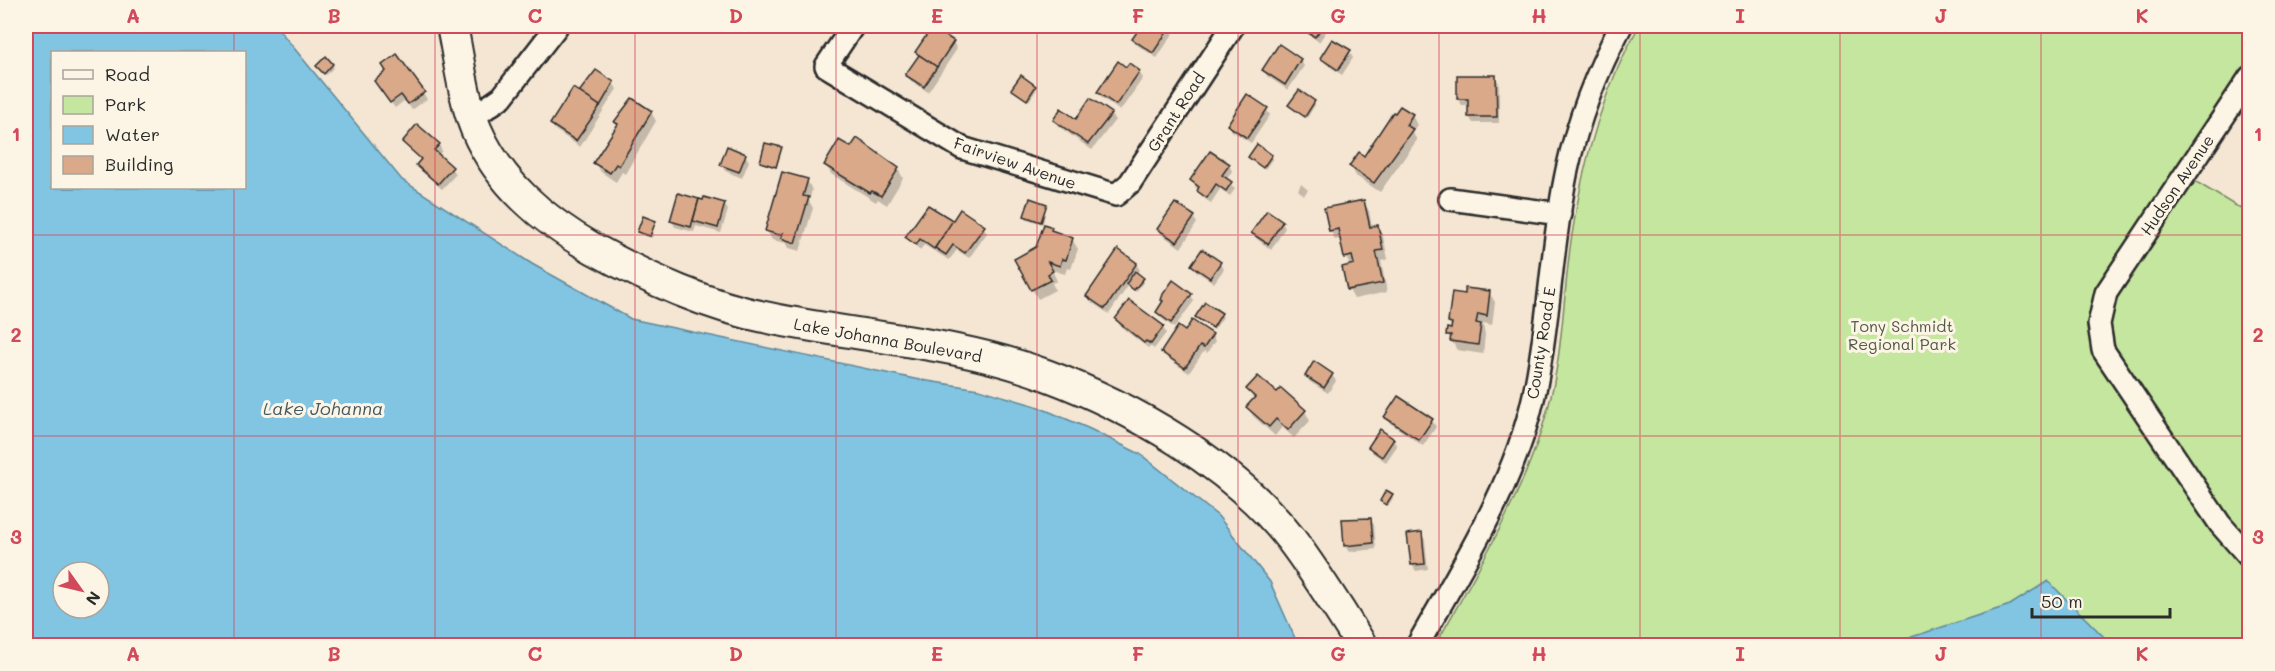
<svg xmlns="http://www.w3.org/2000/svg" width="2275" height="671" font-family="Mali,sans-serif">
  <rect width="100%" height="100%" fill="#f5e6d3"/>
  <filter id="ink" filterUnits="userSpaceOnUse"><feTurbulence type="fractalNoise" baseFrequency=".0167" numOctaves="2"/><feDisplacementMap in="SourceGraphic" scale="12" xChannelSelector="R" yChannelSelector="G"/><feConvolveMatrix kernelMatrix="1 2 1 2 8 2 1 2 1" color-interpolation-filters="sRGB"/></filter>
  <g filter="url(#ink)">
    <path fill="#c5e69e" stroke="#788864" stroke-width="1.5" d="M1639 26H2249V59L2175 169 2249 214V645L1435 646C1478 569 1525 493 1548 408 1563 354 1563 296 1571 241 1582 166 1601 92 1639 26Z"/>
    <g fill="#81c5e2" stroke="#5f8799" stroke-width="1.5" fill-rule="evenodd">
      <path d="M26 26H276L402 180 532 264 631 319 915 379 979 389 1036 406 1090 429 1140 454 1218 516 1270 582 1298 645H26ZM52 52H244V188H52ZM63 572H99V608H63Z"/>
      <polygon points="2048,581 2112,645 1887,645 2010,605"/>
    </g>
    <g fill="#0003">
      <polygon points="1143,26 1174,26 1176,29 1157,58 1137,45 1134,39"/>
      <polygon points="1297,26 1330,26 1319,42"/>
      <polygon points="933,29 953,42 957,49 928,92 911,81 907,75 920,57 917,52"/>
      <polygon points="1279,46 1300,60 1304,66 1288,90 1267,76 1264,70"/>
      <polygon points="1349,51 1353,58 1342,75 1326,64 1322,58"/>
      <polygon points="397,56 427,99 412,110 405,100 395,108 379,87"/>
      <polygon points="332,65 334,67 326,75 320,69"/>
      <polygon points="1127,69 1139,72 1143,78 1120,111 1102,98 1099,92"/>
      <polygon points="1495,77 1499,83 1499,123 1473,123 1469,117 1469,105 1462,105 1458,99"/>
      <polygon points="613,83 617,89 580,147 555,130 552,124 579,94"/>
      <polygon points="1035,87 1037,89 1029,101 1013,89"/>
      <polygon points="1314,102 1315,105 1307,118 1290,106"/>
      <polygon points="1266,109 1270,115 1251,143 1232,131 1228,125"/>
      <polygon points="651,112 656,121 625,174 622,172 616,182 601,172 595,163 618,127 616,122"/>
      <polygon points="1111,114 1115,120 1092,150 1058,126 1055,120 1076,121"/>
      <polygon points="1412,115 1417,125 1412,132 1417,140 1380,192 1356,176 1351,166 1365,158"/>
      <polygon points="404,142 439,145 442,151 438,155 456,174 442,189 421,171 418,165 422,161"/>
      <polygon points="781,149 777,168 763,164 761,162"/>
      <polygon points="852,149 869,150 890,161 898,169 903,178 887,205 878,199 876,202 831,174 826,165"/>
      <polygon points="745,155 749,161 742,178 725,171 722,165"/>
      <polygon points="1271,156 1273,158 1265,169 1250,157"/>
      <polygon points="1229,165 1232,171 1226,180 1235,189 1230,196 1220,189 1211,203 1202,197 1191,180"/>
      <polygon points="807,180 812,190 809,201 813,208 800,251 789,248 786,243 772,240 767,230"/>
      <polygon points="1301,184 1308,190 1304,195 1298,190"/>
      <polygon points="679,195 724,204 728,210 721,233 696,226 694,232 675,227 672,221"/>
      <polygon points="1363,201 1369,211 1372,228 1378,227 1383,236 1388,259 1381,261 1387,292 1354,299 1349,290 1344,268 1351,267 1346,258 1342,238 1335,240 1330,230"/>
      <polygon points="1046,205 1043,224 1027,219 1026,216"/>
      <polygon points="1193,217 1197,223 1181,248 1162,235 1159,229"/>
      <polygon points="954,221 983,227 987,233 969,258 957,250 949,260 924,245 920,250 907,237"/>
      <polygon points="655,222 652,238 640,234 639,232"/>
      <polygon points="1282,222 1285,228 1271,250 1257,239 1253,233"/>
      <polygon points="1051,228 1054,233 1072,239 1078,249 1071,269 1067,268 1065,274 1052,270 1057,281 1052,283 1055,290 1038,299 1032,289 1038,248"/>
      <polygon points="1220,263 1224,269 1214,283 1196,271 1193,265"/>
      <polygon points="1136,264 1140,270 1137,274 1144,281 1136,292 1128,286 1109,314 1091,302 1088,296"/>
      <polygon points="1489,292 1495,302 1492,325 1483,323 1485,335 1483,354 1457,350 1448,335 1452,331 1449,322 1466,296"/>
      <polygon points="1191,295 1194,301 1174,328 1161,318 1157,312"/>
      <polygon points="1206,304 1223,317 1214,330 1197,317"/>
      <polygon points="1117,319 1163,327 1166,333 1154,349 1150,346 1148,348 1120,326"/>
      <polygon points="1185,333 1212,335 1215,341 1207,353 1204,351 1189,373 1167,358 1163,352"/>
      <polygon points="1332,375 1336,381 1328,393 1310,382 1306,376"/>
      <polygon points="1248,389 1277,394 1305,411 1310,421 1294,438 1282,427 1275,436 1253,416 1248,407 1254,400"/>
      <polygon points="1398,398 1432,420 1436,427 1423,446 1390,423 1386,417"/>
      <polygon points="1393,440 1397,446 1386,462 1373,453 1369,447"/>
      <polygon points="1392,495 1393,498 1388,506 1383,503 1381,501"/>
      <polygon points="1370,519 1374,525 1376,549 1349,552 1345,546 1343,520"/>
      <polygon points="1421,534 1425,540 1428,569 1416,571 1412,565"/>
    </g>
    <g fill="#d9a98a" stroke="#2b2b2b" stroke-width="1.5">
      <polygon points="1141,26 1171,26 1153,53 1132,39"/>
      <polygon points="1297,26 1323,26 1315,37"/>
      <polygon points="932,27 954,41 937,67 915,52"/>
      <polygon points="1332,39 1351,50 1338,70 1320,58"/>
      <polygon points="1279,44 1301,59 1285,85 1262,70"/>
      <polygon points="397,54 425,92 408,104 401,95 390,103 374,81 386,71 382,65"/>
      <polygon points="919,55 937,67 924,87 905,75"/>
      <polygon points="326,56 333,64 324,74 316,66"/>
      <polygon points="1118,61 1126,67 1129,63 1140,71 1116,105 1097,92"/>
      <polygon points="596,70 614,82 600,106 579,92"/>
      <polygon points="1021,75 1036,86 1027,100 1011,89"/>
      <polygon points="1457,75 1496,75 1497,117 1468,117 1468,99 1457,99"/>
      <polygon points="573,88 600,106 576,141 550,124"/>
      <polygon points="1299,90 1315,101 1305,117 1288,105"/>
      <polygon points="1247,94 1268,108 1247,138 1227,125"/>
      <polygon points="632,98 652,111 619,166 616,164 610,173 593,163 618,124 614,122"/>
      <polygon points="1090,98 1112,113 1088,144 1053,120 1061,108 1076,119"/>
      <polygon points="1400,106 1413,114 1406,125 1413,129 1374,183 1349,166 1359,152 1364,156 1393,112 1395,113"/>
      <polygon points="417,124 440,144 434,150 453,167 438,184 416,165 421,159 402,142"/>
      <polygon points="857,138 899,168 881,196 872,191 870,193 824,165 839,140 851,147"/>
      <polygon points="765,143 782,147 776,167 760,162"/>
      <polygon points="1257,144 1272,155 1263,168 1248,157"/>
      <polygon points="727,146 746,154 739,172 720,165"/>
      <polygon points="1210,151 1230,164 1222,175 1232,182 1226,191 1216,184 1207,198 1197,191 1199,187 1190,180"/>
      <polygon points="782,172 808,179 803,196 809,197 795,243 781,238 783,233 779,235 765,231"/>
      <polygon points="678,193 699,199 691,227 670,221"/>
      <polygon points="704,197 725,203 718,228 693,221 699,199 703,200"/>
      <polygon points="1030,198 1047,204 1041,222 1024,216"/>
      <polygon points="1364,200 1370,227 1378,225 1383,250 1376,251 1383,283 1347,290 1342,267 1354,264 1352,256 1344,258 1338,229 1329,231 1324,208"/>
      <polygon points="1175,203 1195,216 1177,242 1157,229"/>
      <polygon points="928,205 954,221 934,249 920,239 916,245 905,237"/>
      <polygon points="960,209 985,226 965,253 953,245 946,255 935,248"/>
      <polygon points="1267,210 1283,221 1268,244 1251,233"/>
      <polygon points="643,216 656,221 650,236 637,232"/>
      <polygon points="1044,224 1052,227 1051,230 1073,238 1066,260 1062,259 1060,266 1048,262 1053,271 1048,274 1051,280 1031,290 1014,259 1036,247"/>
      <polygon points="1118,249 1137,263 1105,309 1086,296"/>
      <polygon points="1202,249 1221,262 1210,278 1191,265"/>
      <polygon points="1135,271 1144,278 1134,290 1126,284"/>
      <polygon points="1173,280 1192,294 1171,323 1156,312 1163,301 1161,300 1163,294"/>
      <polygon points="1465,288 1490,291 1487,316 1478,314 1476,323 1481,324 1478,345 1450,341 1451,335 1446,335 1447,328 1451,329 1452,323 1448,322 1452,292 1465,294"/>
      <polygon points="1129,300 1164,326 1151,344 1146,341 1144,343 1115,319"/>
      <polygon points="1205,302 1222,313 1213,328 1195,317"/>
      <polygon points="1192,320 1213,334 1204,348 1200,346 1185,368 1161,352 1178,326 1185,331"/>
      <polygon points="1314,361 1333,374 1324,388 1305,376"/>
      <polygon points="1258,376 1277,392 1281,388 1306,410 1288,430 1276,419 1269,427 1246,407 1255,397 1246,389"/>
      <polygon points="1398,396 1433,419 1419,440 1384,417"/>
      <polygon points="1380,429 1394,439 1382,457 1368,447"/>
      <polygon points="1386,490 1393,494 1386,505 1380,501"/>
      <polygon points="1371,518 1373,543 1344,546 1342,519"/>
      <polygon points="1422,532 1425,564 1411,565 1407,534"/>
    </g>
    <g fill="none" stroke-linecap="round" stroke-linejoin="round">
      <defs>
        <g id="street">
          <polyline points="853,26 826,66 962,148 1116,195 1130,183 1233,26"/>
          <polyline points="2250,77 2106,293 2099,324 2103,350 2220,524 2250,558"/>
          <polyline points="472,118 502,97 557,26"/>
          <polyline points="1450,199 1560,214"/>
          <path d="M1417 646C1462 566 1514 486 1534 395 1550 321 1551 244 1567 170 1578 119 1597 71 1621 26"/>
        </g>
        <path id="secondary" d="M452 26C459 59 463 97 476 129 499 183 543 220 594 249 649 279 707 306 769 318 860 337 958 342 1046 375 1132 407 1233 465 1290 538 1316 572 1339 610 1362 646"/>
      </defs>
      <use href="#street" stroke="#2b2b2b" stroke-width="26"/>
      <use href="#secondary" stroke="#2b2b2b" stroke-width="34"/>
      <use href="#street" stroke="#fcf5e5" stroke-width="21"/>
      <use href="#secondary" stroke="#fcf5e5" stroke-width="30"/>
    </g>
  </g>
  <path fill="none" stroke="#d1495b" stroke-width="1.5" stroke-opacity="0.55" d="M234 26V52M435 26V646M635 26V646M836 26V646M1037 26V646M1238 26V646M1439 26V646M1640 26V646M1840 26V646M2041 26V646M234 188V646M26 235H2250M26 436H2250"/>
  <g text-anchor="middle" stroke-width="6" stroke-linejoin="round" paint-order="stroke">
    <g font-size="16" fill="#2b2b2b" stroke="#fcf5e5">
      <text transform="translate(1176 112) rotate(-57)" y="6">Grant Road</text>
      <text transform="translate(1015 163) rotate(19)" y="6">Fairview Avenue</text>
      <text transform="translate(2177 185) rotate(-56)" y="6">Hudson Avenue</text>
      <text transform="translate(888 340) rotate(10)" y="6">Lake Johanna Boulevard</text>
      <text transform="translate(1541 343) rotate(-81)" y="6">County Road E</text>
    </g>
    <g font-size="16" fill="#525a48" stroke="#fcf5e5">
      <text x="1902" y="332">Tony Schmidt<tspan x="1902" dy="18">Regional Park</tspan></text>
    </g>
    <g font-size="18" font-style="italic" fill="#455962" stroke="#fcf5e5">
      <text x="323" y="415">Lake Johanna</text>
    </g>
  </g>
  <rect width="2275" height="671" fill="none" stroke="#fcf5e5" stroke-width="66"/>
  <rect x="51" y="51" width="195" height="138" fill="#fcf5e5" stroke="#a8a49b" stroke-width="1.5"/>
  <rect x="63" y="70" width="30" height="9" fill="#fcf5e5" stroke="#a8a49b" stroke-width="1.5"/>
  <text x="105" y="81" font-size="18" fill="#2b2b2b">Road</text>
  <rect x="63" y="96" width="30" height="18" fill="#c5e69e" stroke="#a8a49b" stroke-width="1.5"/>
  <text x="105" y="111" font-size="18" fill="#2b2b2b">Park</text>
  <rect x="63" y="126" width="30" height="18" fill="#81c5e2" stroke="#a8a49b" stroke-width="1.5"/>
  <text x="105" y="141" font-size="18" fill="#2b2b2b">Water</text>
  <rect x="63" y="156" width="30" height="18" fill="#d9a98a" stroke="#a8a49b" stroke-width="1.5"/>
  <text x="105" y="171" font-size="18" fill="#2b2b2b">Building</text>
  <g transform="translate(81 590) rotate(124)"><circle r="28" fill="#fcf5e5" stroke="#a8a49b" stroke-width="1.5"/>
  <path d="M0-4.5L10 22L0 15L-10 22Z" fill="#d1495b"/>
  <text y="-9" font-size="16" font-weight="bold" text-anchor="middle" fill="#2b2b2b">N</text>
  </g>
  <path d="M2032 608v9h138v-9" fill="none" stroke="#2b2b2b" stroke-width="3"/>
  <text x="2041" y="608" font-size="18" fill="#2b2b2b" stroke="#fcf5e5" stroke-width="4.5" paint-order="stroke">50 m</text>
  <rect x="33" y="33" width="2209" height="605" fill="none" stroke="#d1495b" stroke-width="2"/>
  <g font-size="20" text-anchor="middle" font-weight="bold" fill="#d1495b">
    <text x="133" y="23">A</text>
    <text x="334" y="23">B</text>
    <text x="535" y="23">C</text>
    <text x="736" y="23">D</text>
    <text x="937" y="23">E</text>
    <text x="1138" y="23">F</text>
    <text x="1338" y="23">G</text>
    <text x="1539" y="23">H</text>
    <text x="1740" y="23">I</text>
    <text x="1941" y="23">J</text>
    <text x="2142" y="23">K</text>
    <text x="16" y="141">1</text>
    <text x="2258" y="141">1</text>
    <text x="16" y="342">2</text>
    <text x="2258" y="342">2</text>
    <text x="16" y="544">3</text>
    <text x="2258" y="544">3</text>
    <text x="133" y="661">A</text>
    <text x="334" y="661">B</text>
    <text x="535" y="661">C</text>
    <text x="736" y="661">D</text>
    <text x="937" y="661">E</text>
    <text x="1138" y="661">F</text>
    <text x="1338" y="661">G</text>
    <text x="1539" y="661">H</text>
    <text x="1740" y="661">I</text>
    <text x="1941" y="661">J</text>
    <text x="2142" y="661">K</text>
  </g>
</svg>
